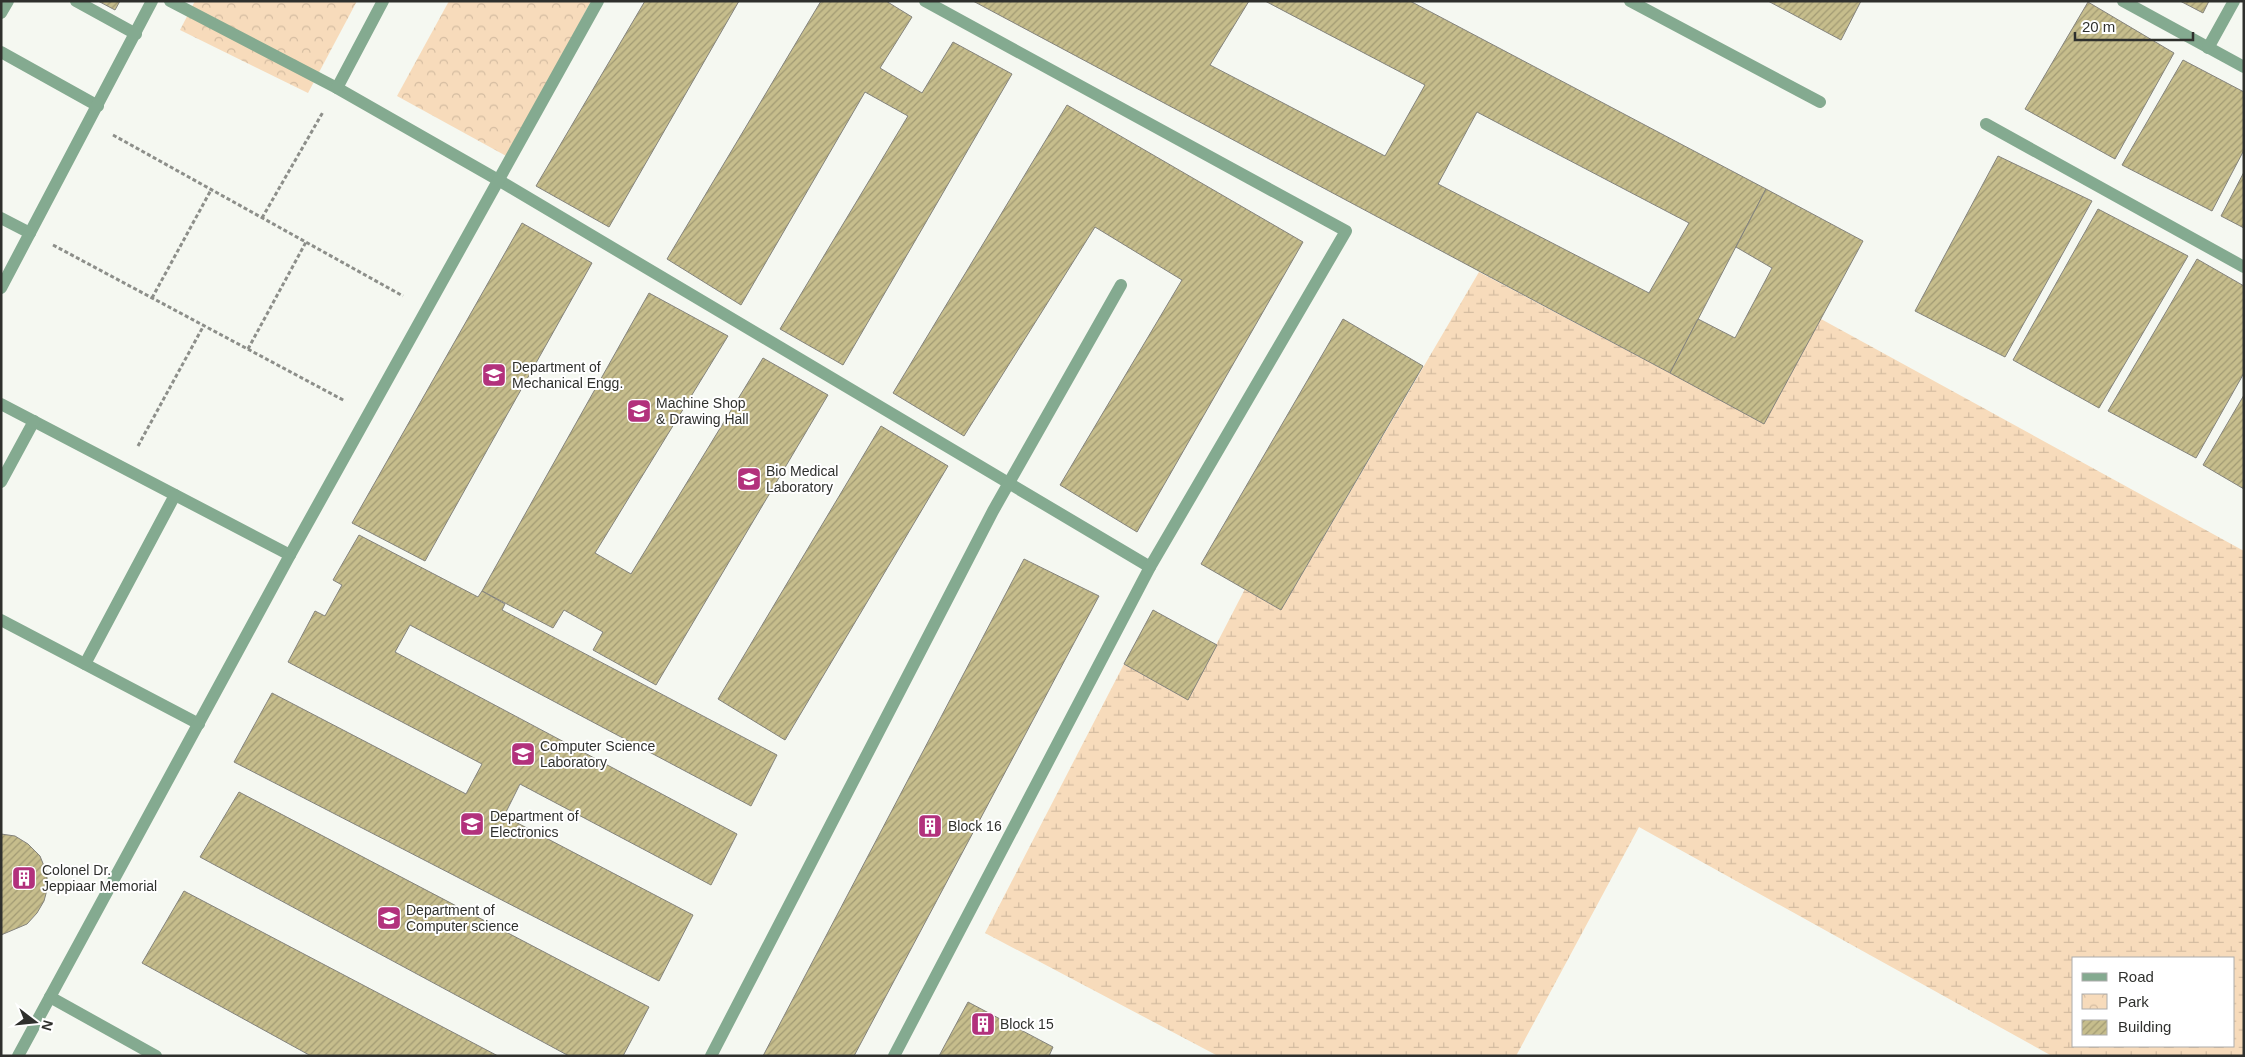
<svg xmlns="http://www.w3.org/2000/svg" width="2245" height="1057" font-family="Helvetica,sans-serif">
  <defs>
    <pattern id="wetland-marsh" width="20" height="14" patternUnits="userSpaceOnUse" patternTransform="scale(1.25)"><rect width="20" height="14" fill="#f7dbbb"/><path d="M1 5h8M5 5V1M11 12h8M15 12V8" fill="none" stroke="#d4bca1"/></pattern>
    <pattern id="park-crowns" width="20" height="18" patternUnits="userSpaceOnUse" patternTransform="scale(1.25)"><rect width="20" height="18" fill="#f7dbbb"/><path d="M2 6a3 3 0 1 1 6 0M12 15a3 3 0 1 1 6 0" fill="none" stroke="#d4bca1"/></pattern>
    <pattern id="building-hatch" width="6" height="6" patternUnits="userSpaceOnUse" patternTransform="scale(1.25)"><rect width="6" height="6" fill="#c6bd8c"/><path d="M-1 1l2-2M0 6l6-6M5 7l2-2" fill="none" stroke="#a19a73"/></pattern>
  </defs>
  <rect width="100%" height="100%" fill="#f5f8f1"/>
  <path fill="url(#wetland-marsh)" fill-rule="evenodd" d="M1479 272 1670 373 1821 319 2244 551V1056H2052L1639 827 1516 1056H1218L985 933 1124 664 1188 699 1245 589 1281 610ZM2074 958H2234V1046H2074Z"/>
  <g fill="url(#park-crowns)">
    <polygon points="195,1 357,1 308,93 180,30"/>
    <polygon points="449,1 591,1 508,157 397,96"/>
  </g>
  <g fill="url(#building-hatch)" stroke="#84837c" fill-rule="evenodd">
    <polygon points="98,1 120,1 115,10"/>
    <polygon points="645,1 739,1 609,227 536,186"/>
    <polygon points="821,1 886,1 912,17 880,68 922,93 953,42 1012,74 843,365 780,329 908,116 865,92 741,305 667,259"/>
    <path d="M973 1H1249L1210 65 1385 156 1425 85 1265 1H1410L1766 189 1670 373ZM1477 112 1689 223 1649 293 1438 184Z"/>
    <polygon points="1768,1 1861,1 1841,40"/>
    <polygon points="2180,1 2209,1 2203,13"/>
    <polygon points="2088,2 2174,53 2115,159 2025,109"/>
    <polygon points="2183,60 2244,92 2244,150 2212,211 2122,165"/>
    <polygon points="1067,105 1303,242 1137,532 1060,485 1182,280 1095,227 964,436 893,393"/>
    <polygon points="1998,156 2092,201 2005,357 1915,311"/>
    <polygon points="2244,172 2244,228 2221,216"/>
    <polygon points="1766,189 1863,241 1764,424 1670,373 1698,319 1735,338 1772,268 1736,247"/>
    <polygon points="2098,209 2188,256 2099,408 2013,360"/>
    <polygon points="522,223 592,263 425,561 352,523"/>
    <polygon points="2197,259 2244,286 2244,373 2196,458 2108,411"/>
    <polygon points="649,293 728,336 595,553 631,574 763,358 828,395 656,685 593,650 603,632 564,610 553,628 482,591"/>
    <polygon points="1343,319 1423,366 1281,610 1201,564"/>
    <polygon points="2244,395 2244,489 2203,465"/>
    <polygon points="881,426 948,466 785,740 718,699"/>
    <polygon points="359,535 478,597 482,591 505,604 502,610 777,755 751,806 410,625 395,652 737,834 711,885 520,784 504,816 693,915 659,981 234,762 272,693 466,794 482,764 288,662 315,611 325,616 342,585 333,580"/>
    <polygon points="1024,559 1099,596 854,1056 763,1056"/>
    <polygon points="1153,610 1217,645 1188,700 1124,664"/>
    <polygon points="239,792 649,1007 623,1056 569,1056 200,857"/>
    <polygon points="1,834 15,836 28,844 40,856 46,871 48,886 44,901 37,913 27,924 1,935"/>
    <polygon points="184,891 498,1056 311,1056 142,963"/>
    <polygon points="968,1002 1053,1047 1049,1056 939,1056"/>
  </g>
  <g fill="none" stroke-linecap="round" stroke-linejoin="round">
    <g stroke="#8d8f8a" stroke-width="3" stroke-dasharray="4 2.5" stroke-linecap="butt">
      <polyline points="113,135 403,296"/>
      <polyline points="262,218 323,112"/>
      <polyline points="53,245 345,401"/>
      <polyline points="152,298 211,190"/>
      <polyline points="248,349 306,242"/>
      <polyline points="138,446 204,325"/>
    </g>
    <g stroke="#84aa90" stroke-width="12">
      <polyline points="76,1 136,34"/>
      <polyline points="170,1 337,88 500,181 1150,567"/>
      <polyline points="1630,1 1820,102"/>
      <polyline points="2123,1 2244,67"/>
      <polyline points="1,13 8,1"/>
      <polyline points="2208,48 2234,1"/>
      <polyline points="1,52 98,106"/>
      <polyline points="337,88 383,1"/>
      <polyline points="1986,124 2244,267"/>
      <polyline points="1,218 30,233"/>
      <polyline points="1,288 152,1"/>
      <polyline points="1,404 290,555"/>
      <polyline points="1,482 34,421"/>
      <polyline points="1,620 199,724"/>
      <polyline points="85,664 175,495"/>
      <polyline points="50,997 156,1056"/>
      <polyline points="18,1056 290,555 598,1"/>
      <polyline points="711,1056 993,511 1121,285"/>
      <polyline points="894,1056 1150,567 1346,231 925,1"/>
    </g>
  </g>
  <defs>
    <symbol id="school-square" viewBox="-11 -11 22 22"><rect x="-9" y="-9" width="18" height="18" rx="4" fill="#b2317c" stroke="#fff"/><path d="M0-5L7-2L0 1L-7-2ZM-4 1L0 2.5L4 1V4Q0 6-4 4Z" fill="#fff"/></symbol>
    <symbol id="building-square" viewBox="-11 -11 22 22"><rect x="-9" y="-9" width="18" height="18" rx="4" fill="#b2317c" stroke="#fff"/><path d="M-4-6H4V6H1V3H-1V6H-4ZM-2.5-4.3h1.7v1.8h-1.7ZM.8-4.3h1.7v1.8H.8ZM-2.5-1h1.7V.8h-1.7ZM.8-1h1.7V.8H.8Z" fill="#fff"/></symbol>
  </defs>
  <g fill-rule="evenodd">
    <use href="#school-square" x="480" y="361" width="28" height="28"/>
    <use href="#school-square" x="625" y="397" width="28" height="28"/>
    <use href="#school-square" x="735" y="465" width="28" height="28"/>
    <use href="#school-square" x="509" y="740" width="28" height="28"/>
    <use href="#school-square" x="458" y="810" width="28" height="28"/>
    <use href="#building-square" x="916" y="812" width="28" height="28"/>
    <use href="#building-square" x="10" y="864" width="28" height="28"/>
    <use href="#school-square" x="375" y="904" width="28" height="28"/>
    <use href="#building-square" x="969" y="1010" width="28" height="28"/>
  </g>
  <g text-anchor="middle" stroke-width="4" stroke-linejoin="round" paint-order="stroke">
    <g font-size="14" fill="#2f302d" stroke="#fff" text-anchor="start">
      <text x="512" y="372">Department of<tspan x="512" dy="16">Mechanical Engg.</tspan></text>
      <text x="656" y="408">Machine Shop<tspan x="656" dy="16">&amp; Drawing Hall</tspan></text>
      <text x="766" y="476">Bio Medical<tspan x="766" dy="16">Laboratory</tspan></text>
      <text x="540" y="751">Computer Science<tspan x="540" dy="16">Laboratory</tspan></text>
      <text x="490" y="821">Department of<tspan x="490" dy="16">Electronics</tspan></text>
      <text x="948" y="831">Block 16</text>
      <text x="42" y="875">Colonel Dr.<tspan x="42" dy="16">Jeppiaar Memorial</tspan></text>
      <text x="406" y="915">Department of<tspan x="406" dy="16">Computer science</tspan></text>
      <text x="1000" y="1029">Block 15</text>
    </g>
  </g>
  <rect width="2245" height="1057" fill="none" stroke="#2f302d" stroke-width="5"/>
  <rect x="2072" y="957" width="162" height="90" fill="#ffffff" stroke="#acacab"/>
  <rect x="2082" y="973" width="25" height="8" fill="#84aa90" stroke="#acacab"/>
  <text x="2118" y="982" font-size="15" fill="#2f302d">Road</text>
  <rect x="2082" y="994" width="25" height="15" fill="url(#park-crowns)" stroke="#acacab"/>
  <text x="2118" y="1007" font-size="15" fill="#2f302d">Park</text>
  <rect x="2082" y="1020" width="25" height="15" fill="url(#building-hatch)" stroke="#acacab"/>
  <text x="2118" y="1032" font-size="15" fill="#2f302d">Building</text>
  <g transform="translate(35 1022) rotate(106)" stroke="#ffffff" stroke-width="4" paint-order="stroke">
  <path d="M0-4L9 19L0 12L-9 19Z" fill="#2f302d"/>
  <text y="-8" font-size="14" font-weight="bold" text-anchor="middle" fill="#2f302d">N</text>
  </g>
  <path d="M2075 32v8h118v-8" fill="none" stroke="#2f302d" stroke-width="2.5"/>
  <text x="2082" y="32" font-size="15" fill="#2f302d" stroke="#ffffff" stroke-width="4" paint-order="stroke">20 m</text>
</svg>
